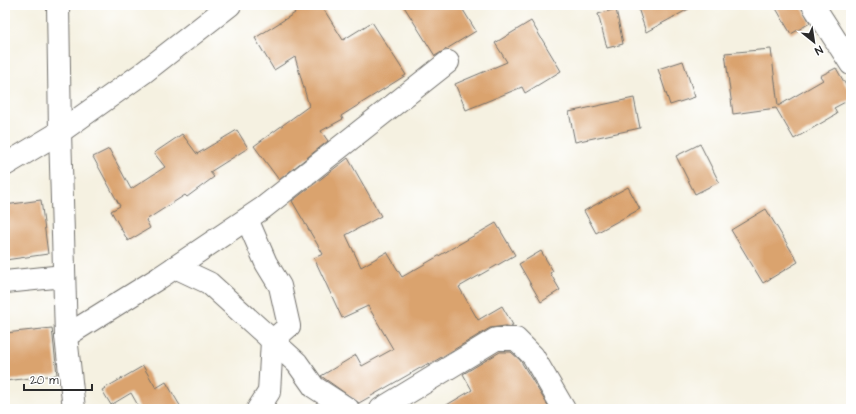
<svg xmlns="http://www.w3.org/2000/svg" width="856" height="414" font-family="'Architects Daughter',sans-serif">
  <rect width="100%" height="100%" fill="#fff"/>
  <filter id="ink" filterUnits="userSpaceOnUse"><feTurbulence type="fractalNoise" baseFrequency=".025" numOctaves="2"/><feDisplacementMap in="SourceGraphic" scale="8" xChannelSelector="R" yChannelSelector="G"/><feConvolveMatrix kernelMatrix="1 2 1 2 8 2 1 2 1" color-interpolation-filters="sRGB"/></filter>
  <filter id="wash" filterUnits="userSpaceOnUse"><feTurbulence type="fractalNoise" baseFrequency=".012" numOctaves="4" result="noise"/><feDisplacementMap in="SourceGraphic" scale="16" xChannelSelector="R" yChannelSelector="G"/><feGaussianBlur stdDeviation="0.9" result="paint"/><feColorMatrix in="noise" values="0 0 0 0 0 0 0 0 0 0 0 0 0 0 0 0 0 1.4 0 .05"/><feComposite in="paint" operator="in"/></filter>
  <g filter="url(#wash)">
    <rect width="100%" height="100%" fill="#f5f1e1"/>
    <g id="blocks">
      <g fill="#daa36e">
        <polygon points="290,5 321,5 343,40 372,22 406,75 341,116 343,119 321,131 328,141 279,180 254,146 309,106 295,57 274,70 255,38 295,13"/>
        <polygon points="403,5 460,5 476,31 435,56"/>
        <polygon points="637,5 696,5 646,32"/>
        <polygon points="774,5 801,5 810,23 791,34"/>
        <polygon points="616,9 623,44 607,48 598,14"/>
        <polygon points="531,21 561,71 525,93 522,87 466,110 455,84 507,62 495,43"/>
        <polygon points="771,49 778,106 823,80 820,76 836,68 851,94 851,99 834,108 837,114 794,139 776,108 733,114 725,53"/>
        <polygon points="683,61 695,97 670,105 658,69"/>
        <polygon points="634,98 640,128 575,142 569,112"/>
        <polygon points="237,130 248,148 210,172 214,177 187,197 185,195 146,220 150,228 128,241 111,211 120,206 93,157 109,149 131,189 165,167 154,153 182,134 197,154"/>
        <polygon points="700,144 719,182 695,194 676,156"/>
        <polygon points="348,158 381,216 346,235 361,267 387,252 402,277 496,223 515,255 459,287 478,320 502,306 513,325 490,328 430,364 429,363 359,403 321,376 356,355 362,366 393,349 368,306 342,318 314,258 323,254 292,201"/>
        <polygon points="628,187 640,209 596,233 584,211"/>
        <polygon points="41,200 48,254 5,260 5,205"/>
        <polygon points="766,209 798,262 763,283 731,230"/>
        <polygon points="541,251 553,271 550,273 560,290 541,302 519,264"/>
        <polygon points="52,328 57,375 5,381 5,333"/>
        <polygon points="500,352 511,352 520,360 550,409 440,409 472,390 463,374"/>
        <polygon points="143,366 156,388 166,382 182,409 140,409 131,393 111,405 102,390"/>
      </g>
    </g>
  </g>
  <g filter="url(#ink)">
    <use href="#blocks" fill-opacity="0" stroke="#72706b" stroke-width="1"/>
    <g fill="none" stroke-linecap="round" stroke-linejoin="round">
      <defs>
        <g id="street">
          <polyline points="58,5 60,132 66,336 74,409"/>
          <polyline points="813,5 851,64"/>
          <polyline points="5,165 60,132 143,73 230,5"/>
          <polyline points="247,219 266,263 280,286 289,326 272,341 269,392 258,409"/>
          <polyline points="175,267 209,283 297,363 314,387 348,409"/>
          <polyline points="5,282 64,276"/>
          <polyline points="66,336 159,278 263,208 448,62"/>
          <polyline points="381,409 496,339 516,339 533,356 564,409"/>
        </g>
      </defs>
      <use href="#street" stroke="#72706b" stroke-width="24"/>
      <use href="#street" stroke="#fff" stroke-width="22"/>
    </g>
  </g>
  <rect width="856" height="414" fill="none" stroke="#fff" stroke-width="20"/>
  <g transform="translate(814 42) rotate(150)" stroke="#ffffff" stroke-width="3" paint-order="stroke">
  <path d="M0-3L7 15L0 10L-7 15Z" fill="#2b2b2b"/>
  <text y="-6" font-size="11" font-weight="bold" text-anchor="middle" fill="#2b2b2b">N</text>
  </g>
  <path d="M24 384v6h68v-6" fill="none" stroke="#2b2b2b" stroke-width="2"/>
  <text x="30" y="384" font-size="12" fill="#2b2b2b" stroke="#ffffff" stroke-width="3" paint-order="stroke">20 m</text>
</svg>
